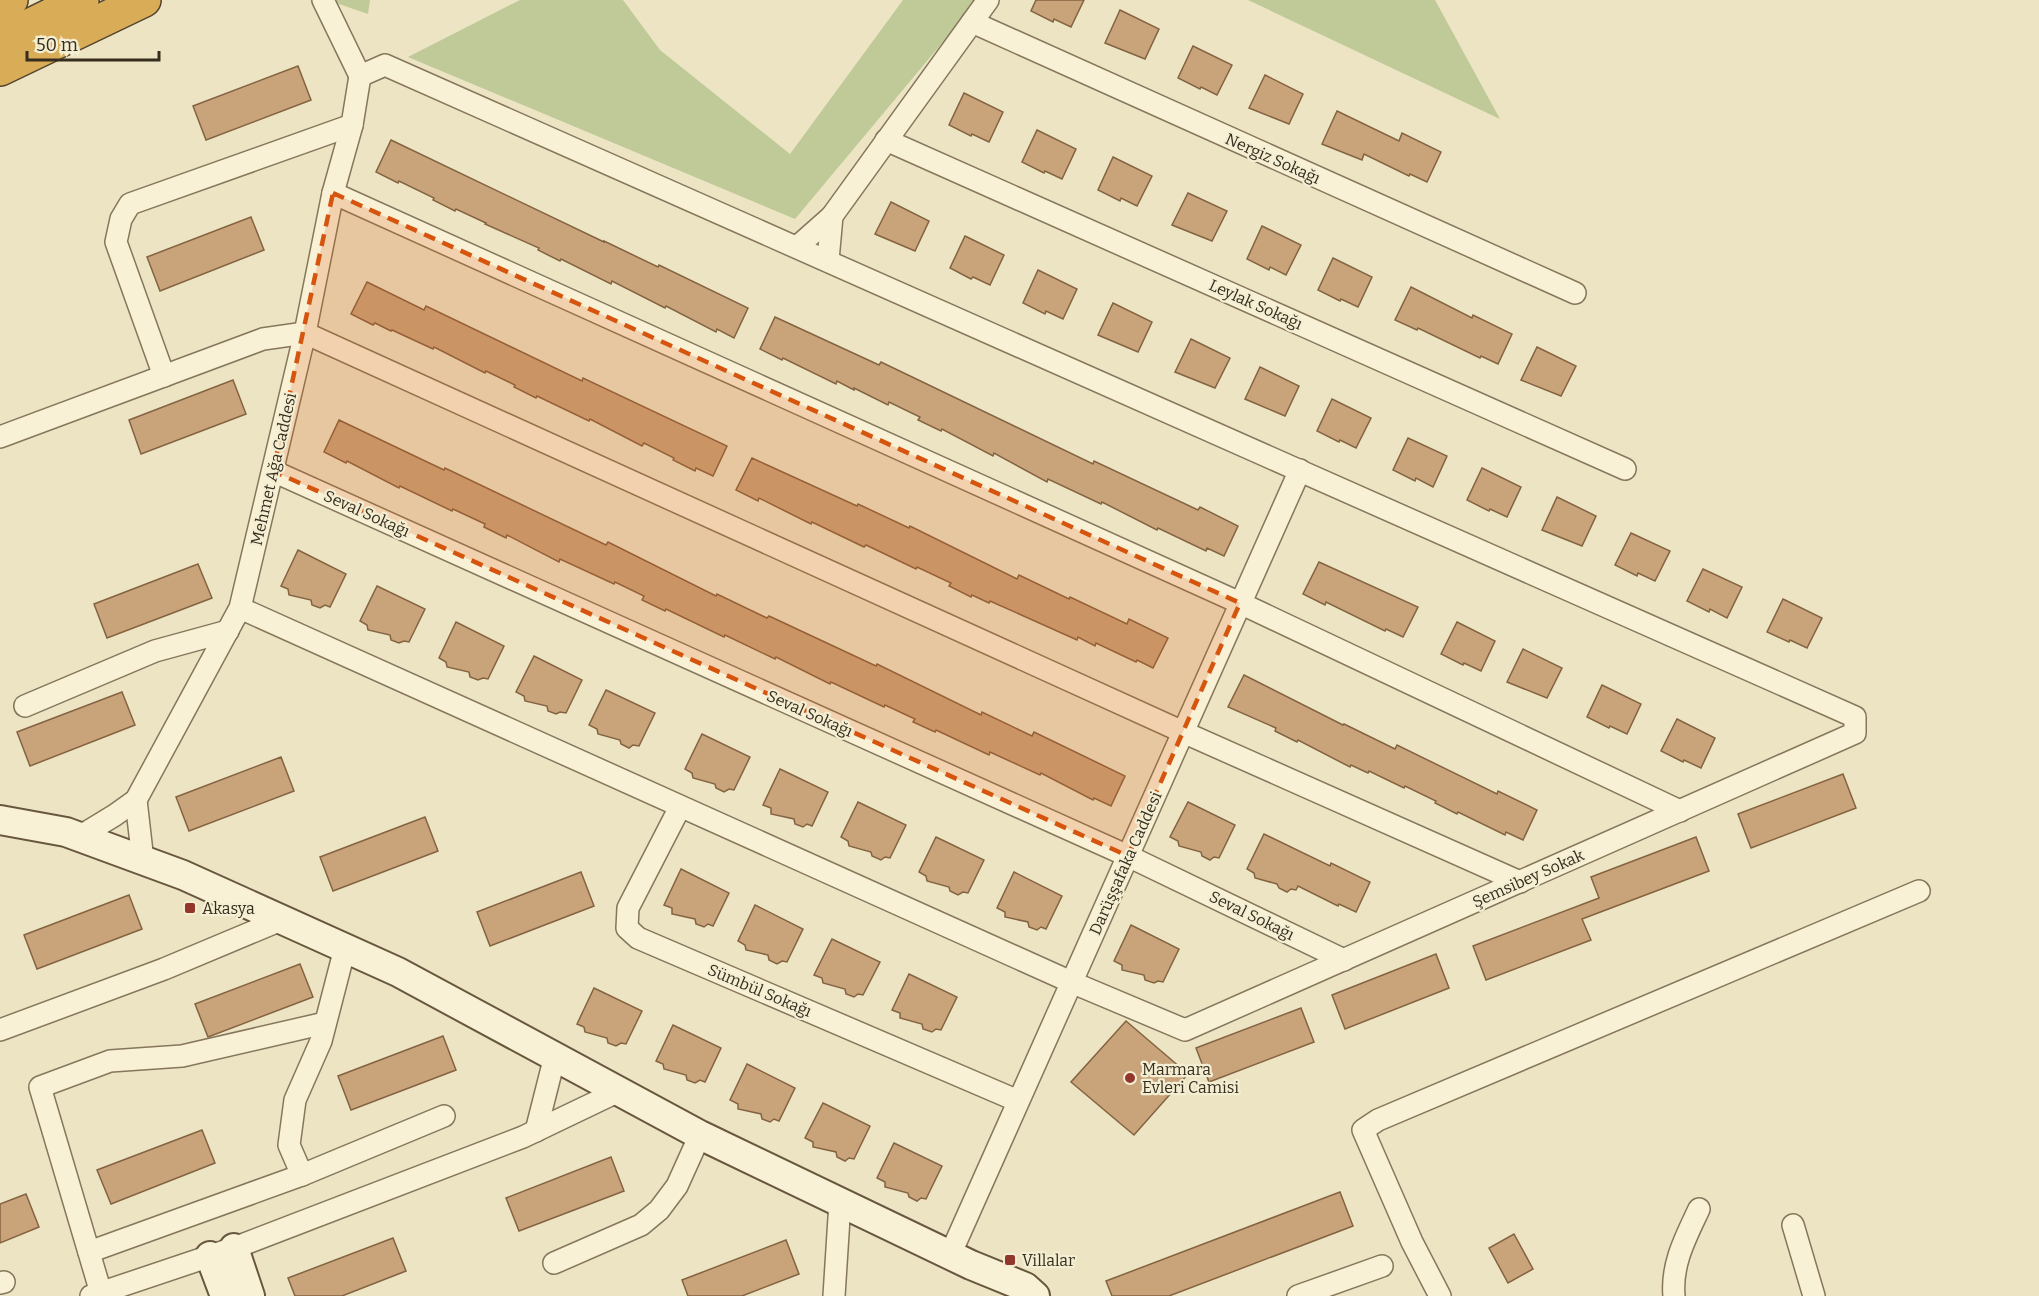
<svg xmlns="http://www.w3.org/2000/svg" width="2039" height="1296" font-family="Bitter,serif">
  <rect width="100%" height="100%" fill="#ece4c3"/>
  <g fill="#bfca98">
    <polygon points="334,0 370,0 368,14 336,3"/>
    <polygon points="520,0 623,0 660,50 790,154 903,0 978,0 795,219 408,57"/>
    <polygon points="1248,0 1435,0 1500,119"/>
  </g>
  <g fill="#c9a47b" stroke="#846341" stroke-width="1.5">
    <polygon points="1036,0 1084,0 1071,27 1054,19 1053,22 1031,11"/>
    <polygon points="1120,10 1159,29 1145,59 1105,43"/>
    <polygon points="1193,46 1232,65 1217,95 1201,87 1200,89 1178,78"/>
    <polygon points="298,66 311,100 206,140 193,106"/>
    <polygon points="1265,75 1303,94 1289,124 1249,108"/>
    <polygon points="964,93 1003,112 989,142 972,134 971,136 949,125"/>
    <polygon points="1337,111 1399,141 1402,133 1441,152 1427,182 1410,174 1409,176 1364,154 1362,160 1322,144"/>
    <polygon points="1037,130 1076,149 1062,179 1045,171 1044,173 1022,162"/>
    <polygon points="391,140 604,242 604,241 658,267 659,265 748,308 734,338 717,329 716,332 666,306 665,308 612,281 611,284 561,259 560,261 538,250 539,248 485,224 486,223 456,209 455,211 433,200 434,198 399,181 398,183 376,172"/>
    <polygon points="1113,157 1152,176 1137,206 1121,198 1120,201 1098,190"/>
    <polygon points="1188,193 1227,211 1212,241 1172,225"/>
    <polygon points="891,202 929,221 915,251 875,234"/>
    <polygon points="251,217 264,250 160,291 147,257"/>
    <polygon points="1262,226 1301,245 1286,275 1270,267 1269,270 1247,259"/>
    <polygon points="965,236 1004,255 990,285 973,277 971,279 950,268"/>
    <polygon points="1333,258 1372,277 1358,307 1341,299 1340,301 1318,290"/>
    <polygon points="1038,270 1077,289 1063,319 1046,311 1045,314 1023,303"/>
    <polygon points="367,282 424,310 426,306 582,381 583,378 727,446 713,476 696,468 695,471 673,460 674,458 644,443 642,446 590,419 589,421 537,396 536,398 514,387 515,385 486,371 485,373 434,347 433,349 392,330 391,331 375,323 373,325 351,314"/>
    <polygon points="1411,287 1472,318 1473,315 1512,334 1498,364 1481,356 1480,358 1418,328 1417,330 1395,320"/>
    <polygon points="1113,303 1152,322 1138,352 1098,335"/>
    <polygon points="775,317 879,365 881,362 1093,464 1094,461 1198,510 1200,507 1238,526 1224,556 1207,548 1206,551 1158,528 1157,530 1102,502 1101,504 1048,479 1047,482 994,453 993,456 942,429 941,431 918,420 920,417 889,402 888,405 854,388 854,390 837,381 836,384 783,358 782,360 760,349"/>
    <polygon points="1191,339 1230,358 1215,388 1175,372"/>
    <polygon points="1537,347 1576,366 1561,396 1521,380"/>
    <polygon points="1260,367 1299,386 1285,416 1245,399"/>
    <polygon points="233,380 246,414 141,454 129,420"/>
    <polygon points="1332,399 1371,418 1356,448 1340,440 1339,442 1317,431"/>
    <polygon points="339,420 444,470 445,468 606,545 608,542 716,596 717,594 767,618 769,616 876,666 877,664 981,715 982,712 1032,736 1034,732 1125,776 1111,806 1094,798 1093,800 1041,773 1040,775 990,752 989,755 936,730 935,732 913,722 915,719 885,705 884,707 831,682 830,684 776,657 775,659 725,635 724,637 666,609 665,611 642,600 644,596 615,582 614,584 560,559 559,562 507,535 506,538 484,527 485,524 453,509 452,511 400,486 399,488 347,461 346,463 324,452"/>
    <polygon points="1408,438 1447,456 1433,487 1416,478 1415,481 1393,470"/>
    <polygon points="752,458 857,506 858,504 909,528 910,526 1017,579 1019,575 1069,599 1070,597 1127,624 1129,619 1168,638 1153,668 1137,660 1136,662 1096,643 1095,646 1078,637 1077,640 990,601 989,603 972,595 971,597 949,586 951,583 917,567 916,569 866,545 864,547 812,522 811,524 759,498 758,501 736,490"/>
    <polygon points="1482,468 1521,487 1507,517 1490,509 1489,511 1467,500"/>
    <polygon points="1557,497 1596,516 1582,546 1542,530"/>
    <polygon points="1631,533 1670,551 1655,581 1638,573 1637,576 1615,565"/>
    <polygon points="298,550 346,574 330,607 325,605 320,608 312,605 311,600 289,595 288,589 281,586"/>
    <polygon points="1319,562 1418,607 1403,637 1386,629 1385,631 1326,602 1325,605 1303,594"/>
    <polygon points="198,564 212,598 107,638 94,604"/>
    <polygon points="1703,569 1742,587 1727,618 1710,609 1709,612 1687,601"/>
    <polygon points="377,586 425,609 409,642 404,641 399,643 391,640 390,635 368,630 367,625 360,621"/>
    <polygon points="1783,599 1822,618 1807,648 1790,640 1789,642 1767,632"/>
    <polygon points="456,622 504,646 488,679 483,678 478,680 470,677 469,672 447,667 446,662 439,658"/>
    <polygon points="1457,622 1495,641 1481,671 1464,663 1463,665 1441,654"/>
    <polygon points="1523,649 1562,668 1547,698 1507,682"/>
    <polygon points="534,656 582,680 566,713 560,712 556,714 548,711 547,706 525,701 524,696 516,692"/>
    <polygon points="1244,675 1343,725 1344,724 1395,749 1397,745 1497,794 1498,791 1537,810 1523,840 1506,832 1505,835 1458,812 1457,814 1435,803 1436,801 1405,786 1404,788 1369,771 1368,773 1351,765 1350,767 1298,740 1297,742 1275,731 1276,728 1228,707"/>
    <polygon points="1602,685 1641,704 1627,734 1610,726 1609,728 1587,717"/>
    <polygon points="606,690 655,713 639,746 633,745 629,748 621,744 620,740 598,734 597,729 589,725"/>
    <polygon points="122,692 135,725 30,766 17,732"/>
    <polygon points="1677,719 1715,738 1701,768 1684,760 1683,762 1661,751"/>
    <polygon points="702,734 750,757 734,790 729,789 724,792 716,788 715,784 693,778 692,773 685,769"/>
    <polygon points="281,757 294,791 189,831 176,797"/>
    <polygon points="780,769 828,792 812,826 807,824 803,827 795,824 794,819 771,814 771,808 763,805"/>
    <polygon points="1843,774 1856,808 1751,848 1738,814"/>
    <polygon points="858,802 906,825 890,858 885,857 881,860 872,856 871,852 849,846 848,841 841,837"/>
    <polygon points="1188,802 1235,825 1219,858 1214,857 1210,860 1202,856 1201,852 1179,846 1178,841 1170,837"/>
    <polygon points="425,817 438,851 333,891 320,857"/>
    <polygon points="1264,834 1330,866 1331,863 1370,882 1356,912 1339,904 1338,906 1298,886 1296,890 1291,889 1287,892 1279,888 1277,884 1255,878 1254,873 1247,869"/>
    <polygon points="936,837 984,860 968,893 963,892 958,895 950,891 949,887 927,881 926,876 919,872"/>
    <polygon points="1696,837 1709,871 1582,919 1591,940 1486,980 1473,946 1599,898 1591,877"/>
    <polygon points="681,869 729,893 713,926 708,924 704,927 696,924 695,919 672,914 672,908 664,905"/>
    <polygon points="581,872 594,906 490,946 477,912"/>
    <polygon points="1014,872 1062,896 1046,929 1041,927 1037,930 1029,927 1028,922 1005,917 1005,912 997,908"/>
    <polygon points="129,895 142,929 37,969 24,935"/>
    <polygon points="755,905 803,929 787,962 782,961 777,964 769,960 768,955 746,950 745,945 738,941"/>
    <polygon points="1131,925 1179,949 1163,982 1158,981 1154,983 1145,980 1144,975 1122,970 1122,965 1114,961"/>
    <polygon points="832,939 880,962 863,995 858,994 854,997 846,994 845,989 823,983 822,978 814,975"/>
    <polygon points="1436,954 1449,988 1345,1029 1332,995"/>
    <polygon points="300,964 313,997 208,1037 195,1004"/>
    <polygon points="909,974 957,997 941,1030 936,1029 932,1032 923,1029 922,1024 900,1018 900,1013 892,1010"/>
    <polygon points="594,988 642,1011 626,1044 621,1043 616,1046 608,1043 607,1038 585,1032 584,1027 577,1024"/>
    <polygon points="1301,1008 1314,1042 1209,1082 1196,1048"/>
    <polygon points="1126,1021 1188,1074 1134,1135 1071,1082"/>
    <polygon points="673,1025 721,1048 705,1082 700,1080 695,1083 687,1080 686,1075 664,1069 663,1064 656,1061"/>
    <polygon points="443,1036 456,1070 351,1110 338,1076"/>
    <polygon points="747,1064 795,1088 779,1121 774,1119 770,1122 762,1119 761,1114 738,1109 738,1104 730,1100"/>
    <polygon points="823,1103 870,1126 854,1159 849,1158 845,1161 837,1157 836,1152 813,1147 813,1142 805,1138"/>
    <polygon points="202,1130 215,1163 111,1204 97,1170"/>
    <polygon points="894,1143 942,1166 926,1199 921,1198 917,1201 909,1197 908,1193 885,1187 885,1182 877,1178"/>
    <polygon points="611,1157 624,1191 519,1231 506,1198"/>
    <polygon points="1340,1192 1353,1226 1169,1296 1112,1296 1106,1281"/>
    <polygon points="26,1194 39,1227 0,1243 0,1204"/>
    <polygon points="1514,1234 1533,1269 1508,1283 1489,1248"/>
    <polygon points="393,1238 406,1271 342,1296 295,1296 288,1278"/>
    <polygon points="786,1240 799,1274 742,1296 688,1296 682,1280"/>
  </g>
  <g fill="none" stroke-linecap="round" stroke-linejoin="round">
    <defs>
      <g id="street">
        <polyline points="323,0 360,76"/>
        <polyline points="972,22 1575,293"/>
        <polyline points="886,140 1625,469"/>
        <polyline points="333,193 1240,603 1680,811"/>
        <polyline points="797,247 832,216"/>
        <polyline points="828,260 832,216 988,0"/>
        <polyline points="164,376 116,242 121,219 130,204 352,125"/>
        <polyline points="0,437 263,339 305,333 1183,732 1520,882"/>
        <polyline points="273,471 1128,856 1344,960"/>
        <polyline points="25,706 155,651 228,631"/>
        <polyline points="136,800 143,861"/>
        <polyline points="680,807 628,908 627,928 638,938 1018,1101"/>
        <polyline points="79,837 115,815 136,800 240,608 305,333 333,193 352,125 360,76 385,65 1855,717 1855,733 1185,1030 1071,982 240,608"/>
        <polyline points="0,1030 164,969 281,920"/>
        <polyline points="536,1131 555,1056"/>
        <polyline points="302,1175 289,1145 295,1100 321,1041 345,948"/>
        <polyline points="1793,1225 1814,1296"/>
        <polyline points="89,1252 302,1175 444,1116"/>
        <polyline points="950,1255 1300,470"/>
        <polyline points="554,1263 641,1225 659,1210 677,1186 700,1135"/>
        <polyline points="0,1283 4,1282"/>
        <polyline points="101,1293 40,1087 110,1061 182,1056 325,1023"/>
        <polyline points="91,1296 234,1248 523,1137 619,1091"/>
        <polyline points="834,1296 840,1202"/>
        <polyline points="1298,1296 1382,1266"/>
        <polyline points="1440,1296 1412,1242 1363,1130 1378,1120 1919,891"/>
        <path d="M1674 1296C1671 1264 1686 1237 1699 1209"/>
      </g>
      <g id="secondary">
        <polyline points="0,820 66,832 183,875 398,972 700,1135 971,1265 1025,1287 1035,1296"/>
        <polyline points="234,1248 250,1296"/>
        <polyline points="210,1256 225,1296"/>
      </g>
      <g id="highway">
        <polyline points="0,6 11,0"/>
        <polyline points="0,40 82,0"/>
        <polyline points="0,69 144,0"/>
      </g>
    </defs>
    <use href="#street" stroke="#86765b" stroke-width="24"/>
    <use href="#secondary" stroke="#68573e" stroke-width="32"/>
    <use href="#highway" stroke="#54442f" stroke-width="36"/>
    <use href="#street" stroke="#f8f1d6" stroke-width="21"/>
    <use href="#secondary" stroke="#f8f1d6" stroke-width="28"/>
    <use href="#highway" stroke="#d9ad57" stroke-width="33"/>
  </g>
  <path fill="#d6550e" fill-opacity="0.2" stroke="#d6550e" stroke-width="4.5" stroke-dasharray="12 8" stroke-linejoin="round" d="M333 193 1240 603 1128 856 273 471Z"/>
  <g fill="#93372d" stroke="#f4eed3" stroke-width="2">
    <rect x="184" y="902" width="12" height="12" rx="3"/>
    <circle cx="1130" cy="1078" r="6"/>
    <rect x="1004" y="1254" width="12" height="12" rx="3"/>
  </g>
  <g text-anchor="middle" stroke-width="4.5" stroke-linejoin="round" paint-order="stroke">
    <g font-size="16" fill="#372d1e" stroke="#f4eed3">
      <text transform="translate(1273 158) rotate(24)" y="6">Nergiz Sokağı</text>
      <text transform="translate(1256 304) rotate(24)" y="6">Leylak Sokağı</text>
      <text transform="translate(273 469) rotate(-77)" y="6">Mehmet Ağa Caddesi</text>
      <text transform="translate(367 513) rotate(24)" y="6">Seval Sokağı</text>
      <text transform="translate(810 713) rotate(24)" y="6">Seval Sokağı</text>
      <text transform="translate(1125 863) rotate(-66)" y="6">Darüşşafaka Caddesi</text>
      <text transform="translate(1528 878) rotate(-24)" y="6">Şemsibey Sokak</text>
      <text transform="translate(1252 915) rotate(26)" y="6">Seval Sokağı</text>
      <text transform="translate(760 990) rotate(23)" y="6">Sümbül Sokağı</text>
    </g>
    <g font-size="16" fill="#372d1e" stroke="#f4eed3" text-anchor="start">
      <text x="202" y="914">Akasya</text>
      <text x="1142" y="1075">Marmara<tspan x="1142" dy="18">Evleri Camisi</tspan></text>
      <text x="1022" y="1266">Villalar</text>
    </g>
  </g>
  <path d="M27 51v9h132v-9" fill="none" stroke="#372d1e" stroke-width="3"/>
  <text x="36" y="51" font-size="18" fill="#372d1e" stroke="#f4eed3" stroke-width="4.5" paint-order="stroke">50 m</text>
</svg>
